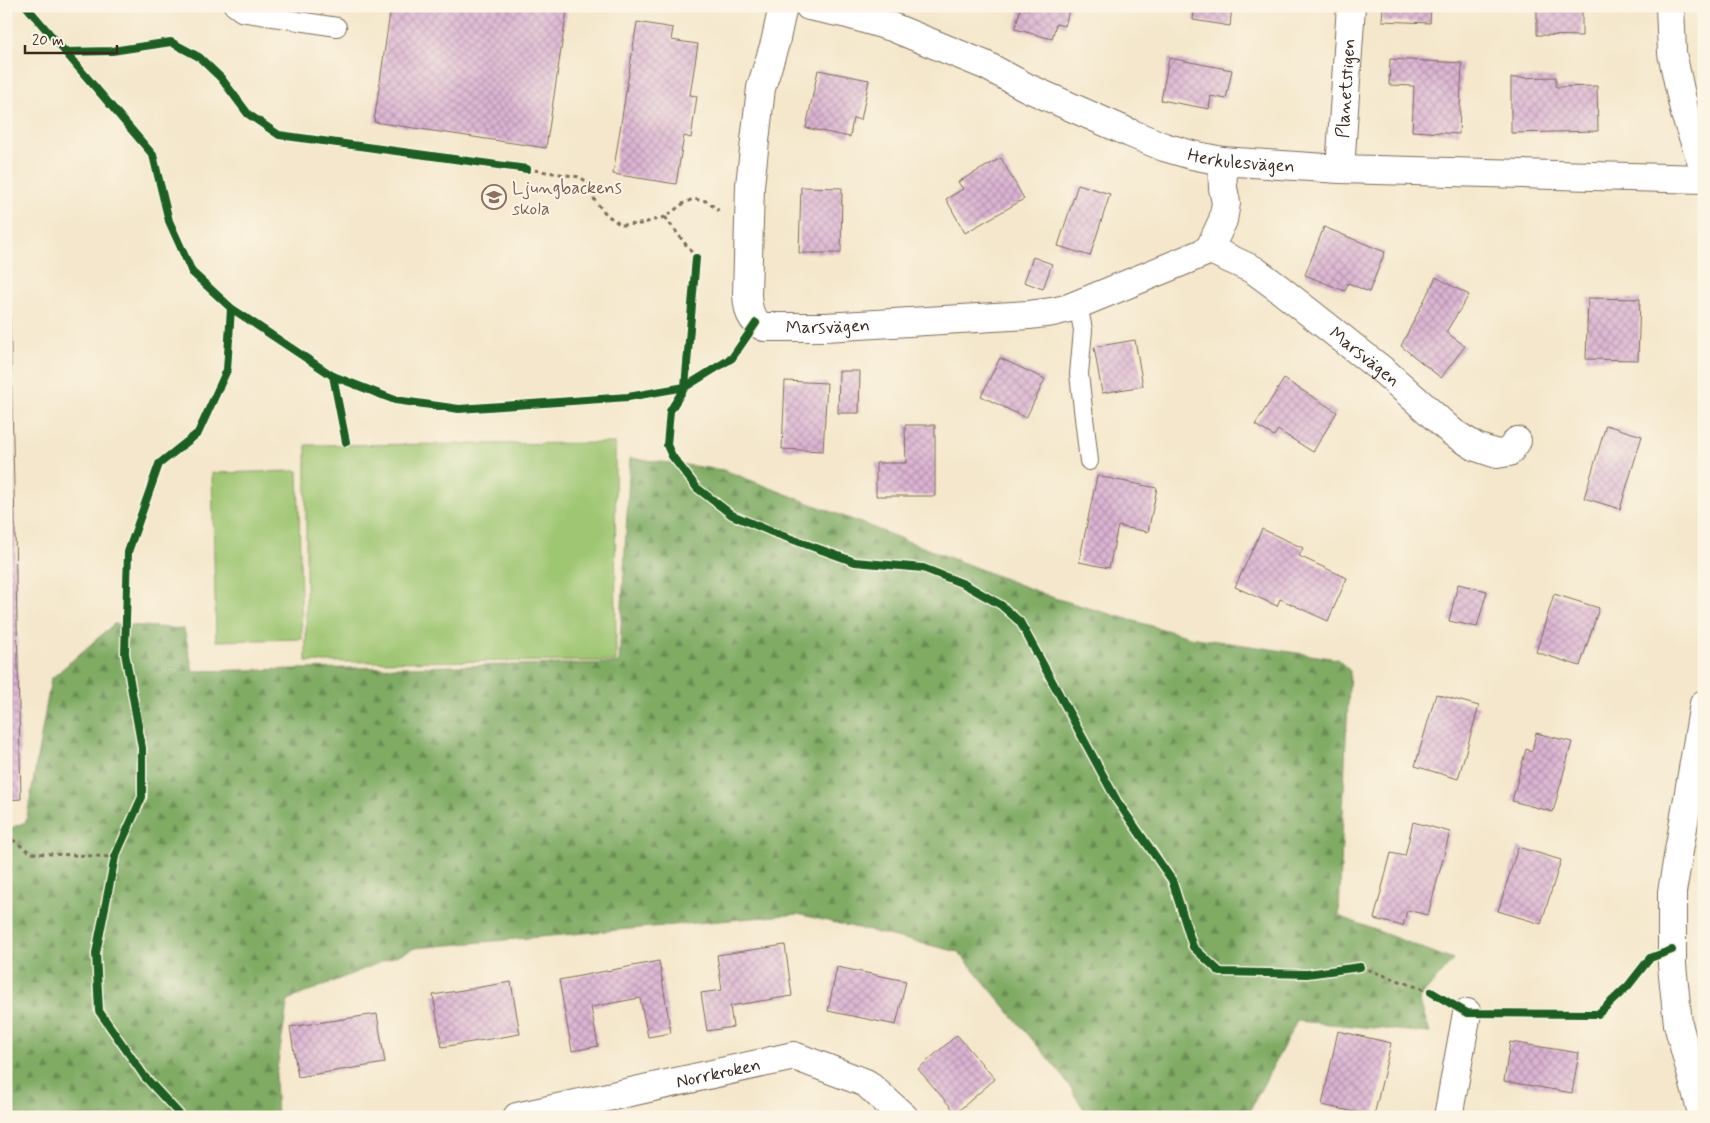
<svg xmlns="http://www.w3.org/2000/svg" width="1710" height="1123" font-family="Mynerve,sans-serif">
  <defs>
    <pattern id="forest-firs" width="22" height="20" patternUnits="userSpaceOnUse" patternTransform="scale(1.25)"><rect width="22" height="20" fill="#7fab64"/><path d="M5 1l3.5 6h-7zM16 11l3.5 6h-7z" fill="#698b52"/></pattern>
    <pattern id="building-cross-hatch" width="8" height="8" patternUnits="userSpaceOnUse" patternTransform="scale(1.25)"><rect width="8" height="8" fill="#dbb4d3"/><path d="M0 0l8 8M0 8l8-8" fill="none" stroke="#b393ab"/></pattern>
  </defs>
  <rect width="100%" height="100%" fill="#fcf5e5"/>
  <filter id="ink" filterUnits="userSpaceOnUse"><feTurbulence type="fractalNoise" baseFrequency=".02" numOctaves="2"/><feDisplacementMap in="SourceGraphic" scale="10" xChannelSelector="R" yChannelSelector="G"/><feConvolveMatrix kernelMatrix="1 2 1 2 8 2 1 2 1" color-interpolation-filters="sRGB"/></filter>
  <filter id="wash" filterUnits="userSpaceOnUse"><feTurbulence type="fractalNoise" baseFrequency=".0096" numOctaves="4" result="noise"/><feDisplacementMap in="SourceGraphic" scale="20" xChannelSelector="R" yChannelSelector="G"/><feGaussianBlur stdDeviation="1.12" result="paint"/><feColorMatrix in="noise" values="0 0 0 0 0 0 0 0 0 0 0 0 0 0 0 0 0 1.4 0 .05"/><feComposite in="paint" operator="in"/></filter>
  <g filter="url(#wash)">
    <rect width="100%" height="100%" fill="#f4e7cb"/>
    <g fill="#9fc672" stroke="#6d7848">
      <polygon points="615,443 616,661 306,662 306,445"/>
      <polygon points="298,471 302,639 216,641 212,473"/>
    </g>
    <polygon fill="url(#forest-firs)" stroke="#5d6a41" points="630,458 724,470 1054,598 1190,637 1337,659 1350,671 1346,738 1339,916 1453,960 1419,999 1430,1033 1297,1021 1246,1117 1089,1117 1062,1075 959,952 798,914 415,948 288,1000 275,1081 277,1117 6,1117 6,830 26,822 51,679 114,624 184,629 193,671 619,663"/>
    <g id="blocks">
      <g fill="url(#building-cross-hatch)">
        <polygon points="391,6 541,6 567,10 546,148 374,122"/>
        <polygon points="1021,6 1070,6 1065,26 1056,24 1052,39 1015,29"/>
        <polygon points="1195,6 1232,6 1230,26 1193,20"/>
        <polygon points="1383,6 1431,6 1430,23 1382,21"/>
        <polygon points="1537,6 1582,6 1582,36 1537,35"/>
        <polygon points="637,22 673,28 671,40 698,44 690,95 697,96 691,138 684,136 676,184 613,174"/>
        <polygon points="1169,58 1232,70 1226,99 1211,96 1209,109 1161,100"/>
        <polygon points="1390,59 1462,63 1459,134 1412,131 1414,86 1389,85"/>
        <polygon points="818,70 869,80 861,120 853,118 850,137 806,128"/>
        <polygon points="1556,77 1556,87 1597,86 1598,131 1511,133 1511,78"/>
        <polygon points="1001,158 1024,199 965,233 946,199 963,189 958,182"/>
        <polygon points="1078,184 1110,194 1090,256 1058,246"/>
        <polygon points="801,187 842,188 841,253 799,253"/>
        <polygon points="6,221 8,221 21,799 6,800"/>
        <polygon points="1324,227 1385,252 1369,292 1348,283 1345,291 1305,275"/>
        <polygon points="1033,257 1052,264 1043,289 1024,282"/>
        <polygon points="1436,277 1469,295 1446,332 1465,346 1441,378 1401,346"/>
        <polygon points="1588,298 1640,299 1638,360 1586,359"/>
        <polygon points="1135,340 1143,386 1102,393 1094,347"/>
        <polygon points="1000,358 1045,379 1026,418 981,396"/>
        <polygon points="839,371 860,371 859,413 838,413"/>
        <polygon points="1284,379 1337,412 1313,452 1278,430 1274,436 1255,425"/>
        <polygon points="785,381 827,383 823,451 782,449"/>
        <polygon points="905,425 935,425 935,496 876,496 876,463 906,463"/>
        <polygon points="1606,425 1642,436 1620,509 1584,498"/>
        <polygon points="1097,476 1157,488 1148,532 1118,526 1109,568 1079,562"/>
        <polygon points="1262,529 1303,548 1299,556 1347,578 1328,621 1280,599 1277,606 1235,587"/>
        <polygon points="1458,584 1487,591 1477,627 1449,621"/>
        <polygon points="1554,594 1599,608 1580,666 1536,652"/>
        <polygon points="1436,694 1479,706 1458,779 1415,766"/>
        <polygon points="1536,733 1572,742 1553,812 1512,801 1526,749 1532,751"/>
        <polygon points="1413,822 1450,832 1428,915 1407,910 1403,926 1374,919 1391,853 1405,856"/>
        <polygon points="1518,847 1561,860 1541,924 1498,911"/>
        <polygon points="785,945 792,996 730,1006 733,1027 707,1031 701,993 722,990 717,955"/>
        <polygon points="659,961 671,1033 648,1037 640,998 591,1007 598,1046 572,1051 559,980"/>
        <polygon points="837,967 906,981 896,1025 828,1011"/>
        <polygon points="511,982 520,1034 442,1047 433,995"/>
        <polygon points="377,1014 385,1063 298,1077 290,1027"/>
        <polygon points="1338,1031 1391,1043 1374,1116 1322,1105"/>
        <polygon points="957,1035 995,1079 956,1113 918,1069"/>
        <polygon points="1510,1042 1579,1053 1572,1093 1504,1081"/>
      </g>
    </g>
  </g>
  <g filter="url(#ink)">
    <use href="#blocks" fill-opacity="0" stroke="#7c6c5b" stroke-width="1"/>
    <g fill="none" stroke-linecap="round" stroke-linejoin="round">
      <defs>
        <g id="lane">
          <polyline points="233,6 241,12 337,27"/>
          <polyline points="1078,304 1083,330 1079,374 1089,461"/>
        </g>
        <g id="street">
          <path id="s1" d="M783 6 775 43 761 88 750 185 747 295C748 309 750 321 764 327H825L1029 315 1053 312 1069 308 1203 253 1210 248 1223 220 1226 203 1223 188 1222 161"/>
          <path id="s2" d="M1340 169 1351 6"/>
          <path id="s3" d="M1210 248 1215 252 1254 270 1277 287 1386 373 1452 432 1476 447 1497 454 1509 452 1517 441"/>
          <path id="s4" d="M517 1117 794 1056 866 1083 904 1117"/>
          <polyline points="1448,1117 1467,1013"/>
        </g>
        <g id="secondary">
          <path id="s5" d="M809 6 848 14 892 27 985 65 1028 88 1130 133 1164 147 1192 155 1222 161 1340 169 1704 179"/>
          <polyline points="1670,6 1672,53 1685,114 1704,168"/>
          <polyline points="1703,1117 1678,1024 1672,965 1672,892 1704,704"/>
        </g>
      </defs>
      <use href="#lane" stroke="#7c6c5b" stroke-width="20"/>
      <use href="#street" stroke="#7c6c5b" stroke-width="30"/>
      <use href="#secondary" stroke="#7c6c5b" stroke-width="30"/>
      <g stroke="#7c6c5b" stroke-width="3" stroke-dasharray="4 4" stroke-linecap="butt">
        <polyline points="527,169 580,177 590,184 595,201 607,215 621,225 640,224 665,217 684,203 693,199 706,201 717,209 718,211"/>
        <polyline points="665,217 696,258"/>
        <polyline points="6,835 31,853 115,857"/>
        <polyline points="1360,967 1431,992"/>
      </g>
      <use href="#lane" stroke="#fff" stroke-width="18"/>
      <use href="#street" stroke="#fff" stroke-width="28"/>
      <use href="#secondary" stroke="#fff" stroke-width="28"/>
      <defs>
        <g id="cycleway">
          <polyline points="26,6 153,155 169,221 192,272 231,308 227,370 198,433 159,464 128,552 125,653 142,748 142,797 115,857 96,953 99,1011 145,1077 182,1117"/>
          <polyline points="65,52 112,51 171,42 199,57 221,78 248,114 279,135 527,169"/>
          <polyline points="696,258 685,387 670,411 667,445 672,456 697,488 732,515 772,532 855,562 923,568 964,584 1001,605 1020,622 1117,801 1172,880 1193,947 1220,972 1307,974 1360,967"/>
          <polyline points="231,308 333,376 395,400 459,409 628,397 685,387 732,358 756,323"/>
          <polyline points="333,376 346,442"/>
          <polyline points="1431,992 1467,1013 1598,1014 1628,986 1650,958 1672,950"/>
        </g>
      </defs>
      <use href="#cycleway" stroke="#fcf5e5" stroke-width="11"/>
      <use href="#cycleway" stroke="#1b5e20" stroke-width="8"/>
    </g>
  </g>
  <defs>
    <symbol id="school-ring" viewBox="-11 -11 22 22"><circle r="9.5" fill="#fcf5e5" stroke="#8d6e63" stroke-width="1.5"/><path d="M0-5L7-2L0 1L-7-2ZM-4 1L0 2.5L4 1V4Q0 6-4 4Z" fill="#8d6e63"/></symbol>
  </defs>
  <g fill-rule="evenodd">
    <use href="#school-ring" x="480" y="183" width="28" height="28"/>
  </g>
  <g text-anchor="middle" stroke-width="4" stroke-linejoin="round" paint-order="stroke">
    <g font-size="18" fill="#3b2a1e" stroke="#fcf5e5">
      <text dy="6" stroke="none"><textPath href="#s2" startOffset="81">Planetstigen</textPath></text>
      <text dy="6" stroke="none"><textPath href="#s5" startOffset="462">Herkulesvägen</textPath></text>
      <text dy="6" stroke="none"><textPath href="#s1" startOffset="395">Marsvägen</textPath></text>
      <text dy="6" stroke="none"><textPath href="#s3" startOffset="190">Marsvägen</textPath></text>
      <text dy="6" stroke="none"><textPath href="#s4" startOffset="206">Norrkroken</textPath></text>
    </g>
    <g font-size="18" fill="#785e54" stroke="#fcf5e5" text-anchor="start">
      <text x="512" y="193">Ljungbackens<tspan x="512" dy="21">skola</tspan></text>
    </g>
  </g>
  <rect width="1710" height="1123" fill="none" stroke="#fcf5e5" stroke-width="25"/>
  <path d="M25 45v8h92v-8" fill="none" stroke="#3b2a1e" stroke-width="2.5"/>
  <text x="32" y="45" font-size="15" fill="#3b2a1e" stroke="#fcf5e5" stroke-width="4" paint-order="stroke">20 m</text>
</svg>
